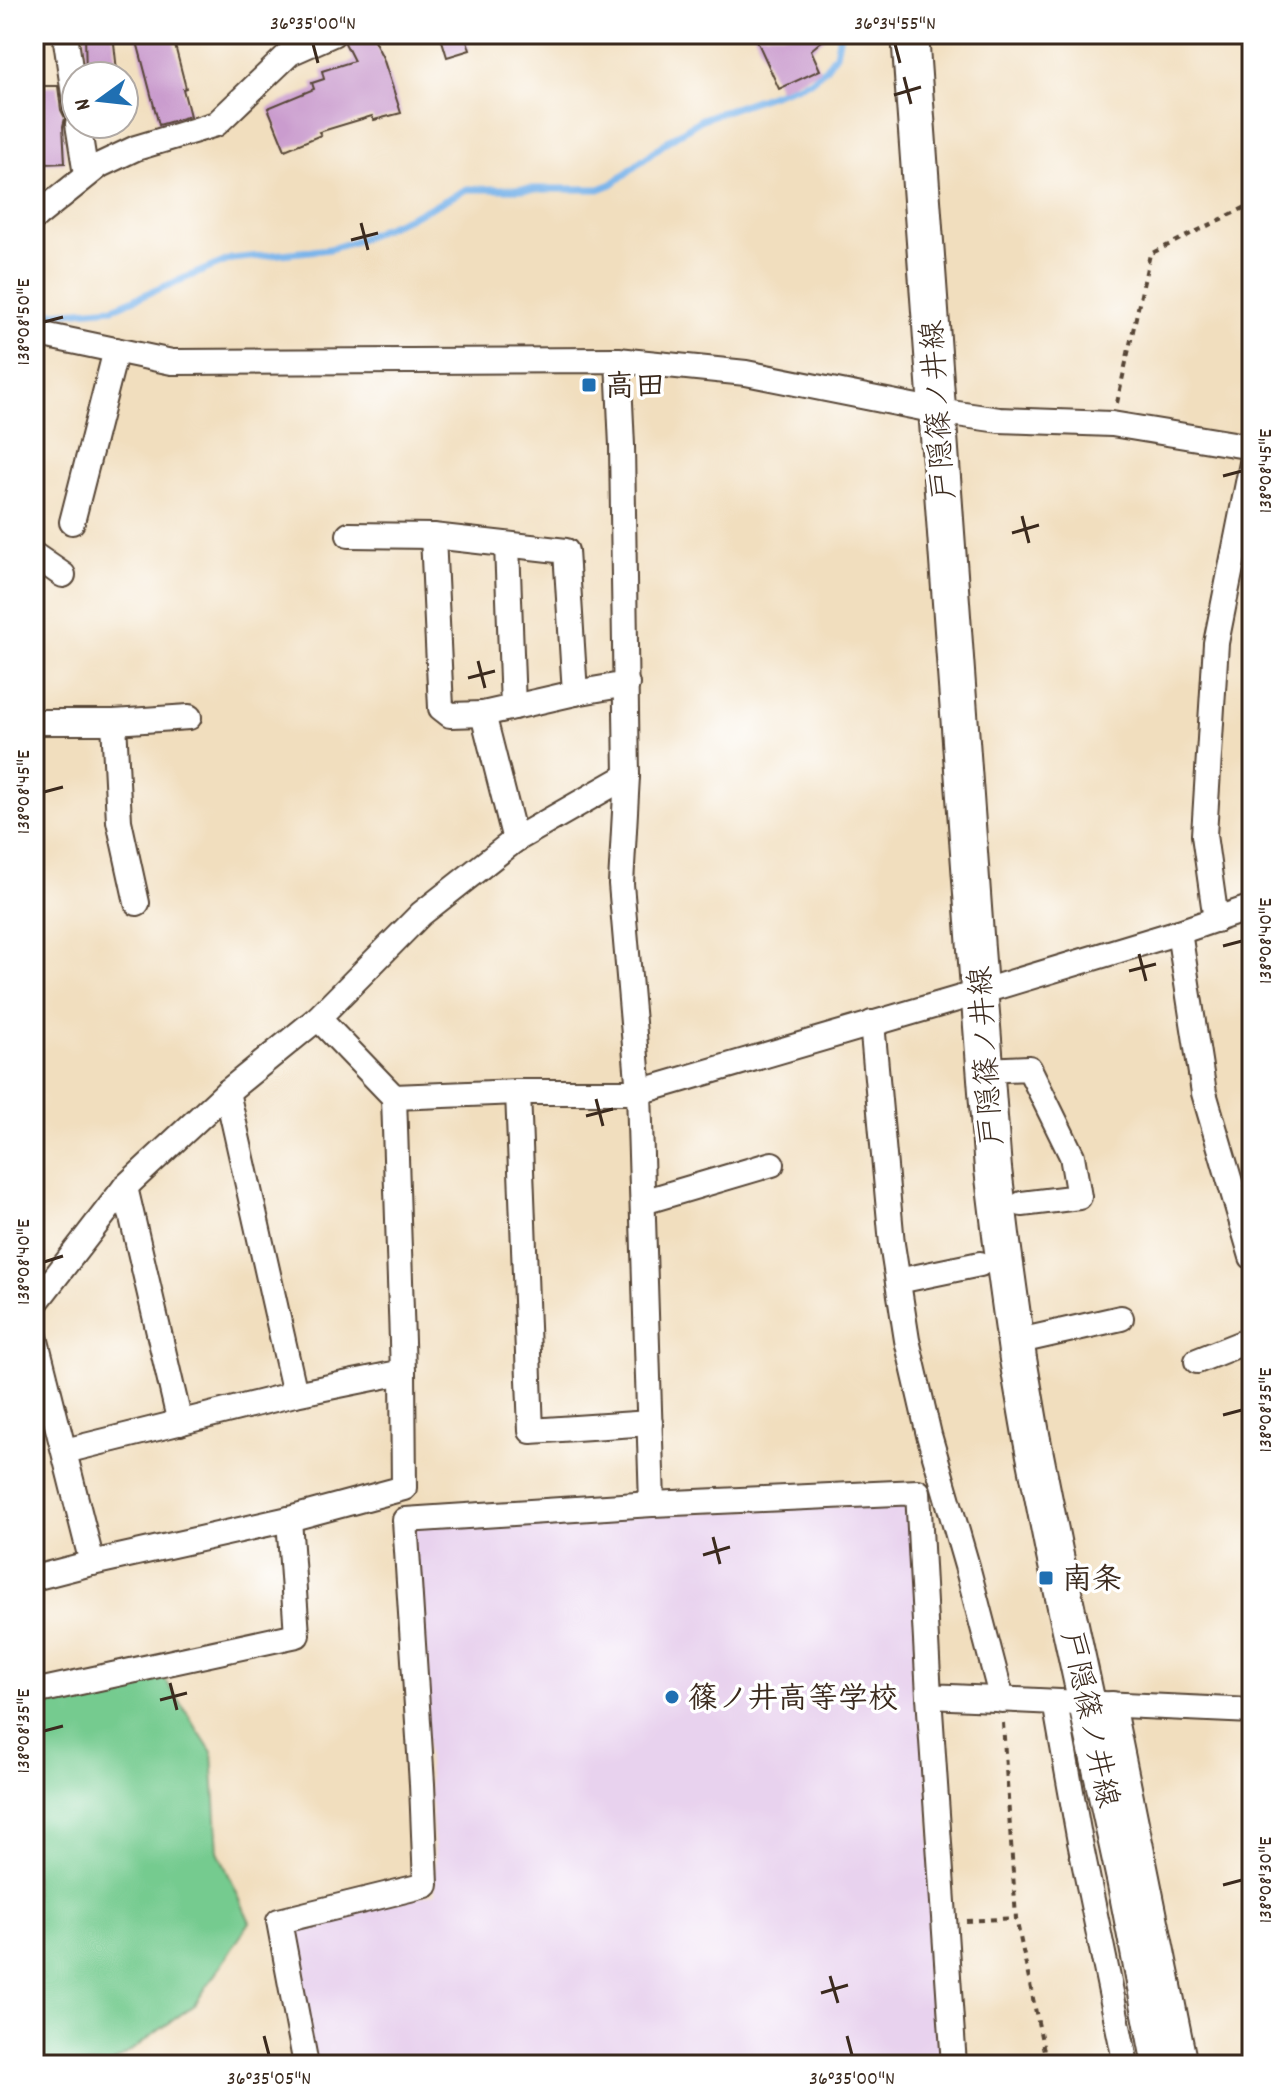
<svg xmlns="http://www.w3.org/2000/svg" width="1286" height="2099" font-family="Dekko,'Klee One',sans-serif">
  <rect width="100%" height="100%" fill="#fff"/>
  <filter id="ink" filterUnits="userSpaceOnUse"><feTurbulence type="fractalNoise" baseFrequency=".0125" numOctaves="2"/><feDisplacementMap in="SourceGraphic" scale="16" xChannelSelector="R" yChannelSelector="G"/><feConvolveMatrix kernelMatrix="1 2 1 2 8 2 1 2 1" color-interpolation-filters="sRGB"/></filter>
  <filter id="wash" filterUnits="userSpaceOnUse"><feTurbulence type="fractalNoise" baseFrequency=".006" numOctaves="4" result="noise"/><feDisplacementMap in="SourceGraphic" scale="32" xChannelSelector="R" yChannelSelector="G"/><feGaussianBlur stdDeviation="1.8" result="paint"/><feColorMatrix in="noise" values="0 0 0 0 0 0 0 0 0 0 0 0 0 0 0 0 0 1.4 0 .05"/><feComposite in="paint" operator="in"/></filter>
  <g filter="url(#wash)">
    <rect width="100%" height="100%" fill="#f1debe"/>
    <polygon fill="#e8d2ee" points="900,1504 911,1510 944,2065 312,2065 289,1927 435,1893 435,1859 411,1534 419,1523"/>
    <polygon fill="#75cb8f" stroke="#587a56" stroke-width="2" points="163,1676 212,1752 218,1851 250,1922 195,2004 128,2053 109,2065 34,2065 34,1705"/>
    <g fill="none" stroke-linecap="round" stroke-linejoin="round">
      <polyline stroke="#79b4ea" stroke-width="7" points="34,312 54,313 113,308 231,259 330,249 353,242 432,207 467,189 599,189 612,184 669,140 702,119 810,81 826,68 836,54 840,34"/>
    </g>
    <g id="blocks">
      <g fill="#ca9cce">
        <polygon points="85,34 113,34 117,71 109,73 109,76 86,76"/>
        <polygon points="135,34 172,34 186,88 183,89 190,116 159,125"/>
        <polygon points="354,34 371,34 383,58 401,113 374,120 372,116 319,132 321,135 285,150 268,108 314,89 312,83 324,79 322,71 354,61 345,43 348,36"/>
        <polygon points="440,34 465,34 470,50 447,57"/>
        <polygon points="754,34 830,34 811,50 820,70 779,89"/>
        <polygon points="43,86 58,86 61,110 65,118 63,126 65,163 44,164"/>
      </g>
    </g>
  </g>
  <g filter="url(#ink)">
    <use href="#blocks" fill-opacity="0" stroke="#564536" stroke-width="2"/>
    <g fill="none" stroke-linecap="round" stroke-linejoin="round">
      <defs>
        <g id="minor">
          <polyline points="65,34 76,108"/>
          <polyline points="78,124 86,175"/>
          <polyline points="34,218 100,165 136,148 216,124 290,53 333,34"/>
          <polyline points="34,333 172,362 618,360 746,373 937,411 999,420 1112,424 1252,447"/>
          <polyline points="618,360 622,446 627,776 621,884 639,1092 652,1504"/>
          <polyline points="72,522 116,350"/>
          <polyline points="349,535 433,536 566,551 575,693 483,714 515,840"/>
          <polyline points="433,536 441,708 450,715 483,714"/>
          <polyline points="507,545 513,707"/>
          <polyline points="34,555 63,575"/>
          <polyline points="575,693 627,684"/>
          <polyline points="34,722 114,722 189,717"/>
          <polyline points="114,722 119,821 137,903"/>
          <polyline points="1216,920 1204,835 1216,643 1252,463"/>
          <polyline points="1179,932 1204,1093 1252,1257"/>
          <polyline points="318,1018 394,1097 518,1092 639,1092 957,999 1179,932 1252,907"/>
          <polyline points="872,1023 892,1244 907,1340 929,1435 967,1566 1002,1700"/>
          <polyline points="986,1070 1029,1068 1072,1156 1079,1197 1022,1204"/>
          <polyline points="227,1092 295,1394"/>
          <polyline points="518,1092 531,1431 650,1423"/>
          <polyline points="125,1187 180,1423"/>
          <polyline points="643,1202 772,1164"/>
          <polyline points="898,1281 980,1264"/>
          <polyline points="34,1305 125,1187 227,1092 318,1018 421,914 515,840 627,776"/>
          <polyline points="34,1333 92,1563"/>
          <polyline points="1015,1342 1121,1318"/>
          <polyline points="1197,1361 1252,1339"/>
          <polyline points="65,1451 295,1394 403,1372"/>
          <polyline points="34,1578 92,1563 289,1519 404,1488 403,1372 394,1097"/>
          <polyline points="34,1692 297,1635 289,1519"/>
          <polyline points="929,1696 954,2065"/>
          <polyline points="1055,1702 1080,1842 1126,2065"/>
          <polyline points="1112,1704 1185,2065"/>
          <polyline points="306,2065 279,1921 426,1885 422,1784 405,1520 652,1504 918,1492 929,1696 1252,1711"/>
        </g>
        <polyline id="primary" points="910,34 976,949 993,1169 1002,1243 1018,1359 1032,1440 1054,1551 1125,1879 1161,2065"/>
      </defs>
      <use href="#minor" stroke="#564536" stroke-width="28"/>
      <use href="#primary" stroke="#564536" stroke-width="40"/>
      <g stroke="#564536" stroke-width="4" stroke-dasharray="6 6" stroke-linecap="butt">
        <polyline points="1117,403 1150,254 1252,204"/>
        <polyline points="1003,1723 1016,1918 1047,2065"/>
        <polyline points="966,1921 1016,1918"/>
      </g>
      <use href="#minor" stroke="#fff" stroke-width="24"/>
      <use href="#primary" stroke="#fff" stroke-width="36"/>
    </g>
  </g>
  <path fill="none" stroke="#3b2a1e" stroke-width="3" d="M313 44 318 63M895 44 900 63M904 77 911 104M894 95 921 87M361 223 368 250M351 240 378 233M44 322 63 317M1223 476 1242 471M1022 516 1029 543M1012 533 1039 525M478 661 485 688M468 678 495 671M44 792 63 787M1223 946 1242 941M1139 954 1146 981M1129 971 1156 964M596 1099 603 1126M586 1116 613 1109M44 1262 63 1256M1223 1415 1242 1410M713 1537 720 1564M703 1555 730 1547M170 1683 177 1710M160 1700 187 1693M44 1731 63 1726M1223 1885 1242 1880M830 1976 838 2003M821 1993 848 1985M264 2036 269 2055M847 2036 852 2055"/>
  <g fill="#1f6fb2" stroke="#fff" stroke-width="3">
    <rect x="581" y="377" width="16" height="16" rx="4"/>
    <rect x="1038" y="1570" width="16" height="16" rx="4"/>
    <circle cx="672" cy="1697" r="8"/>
  </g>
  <g text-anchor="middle" stroke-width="7" stroke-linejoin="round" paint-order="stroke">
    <g font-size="30" font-weight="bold" fill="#3b2a1e" stroke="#fff" text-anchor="start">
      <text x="605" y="395">高田</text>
      <text x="1062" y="1588">南条</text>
      <text x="688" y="1707">篠ノ井高等学校</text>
    </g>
    <g font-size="30" fill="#3b2a1e" stroke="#fff">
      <text transform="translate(937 410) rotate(-94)" y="10">戸隠篠ノ井線</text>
      <text transform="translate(985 1056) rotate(-94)" y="10">戸隠篠ノ井線</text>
      <text transform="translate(1091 1719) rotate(78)" y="10">戸隠篠ノ井線</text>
    </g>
  </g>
  <rect width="1286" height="2099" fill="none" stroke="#fff" stroke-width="88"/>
  <g transform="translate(100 100) rotate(255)"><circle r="38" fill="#ffffff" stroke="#b1aaa5" stroke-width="2"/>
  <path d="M0-6L14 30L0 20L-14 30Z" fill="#1f6fb2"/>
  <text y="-12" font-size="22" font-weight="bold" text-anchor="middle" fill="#3b2a1e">N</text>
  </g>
  <rect x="44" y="44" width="1198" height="2011" fill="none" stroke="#3b2a1e" stroke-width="3"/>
  <g font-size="20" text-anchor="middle" fill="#3b2a1e">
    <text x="313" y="29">36°35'00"N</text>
    <text x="895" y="29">36°34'55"N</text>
    <text transform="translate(22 322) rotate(-90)" y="7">138°08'50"E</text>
    <text transform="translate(1264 471) rotate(-90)" y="7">138°08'45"E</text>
    <text transform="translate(22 792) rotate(-90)" y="7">138°08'45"E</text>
    <text transform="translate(1264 941) rotate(-90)" y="7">138°08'40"E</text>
    <text transform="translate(22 1262) rotate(-90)" y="7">138°08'40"E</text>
    <text transform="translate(1264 1410) rotate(-90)" y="7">138°08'35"E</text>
    <text transform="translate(22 1731) rotate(-90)" y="7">138°08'35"E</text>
    <text transform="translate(1264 1880) rotate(-90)" y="7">138°08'30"E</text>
    <text x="269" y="2084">36°35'05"N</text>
    <text x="852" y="2084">36°35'00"N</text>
  </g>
</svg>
